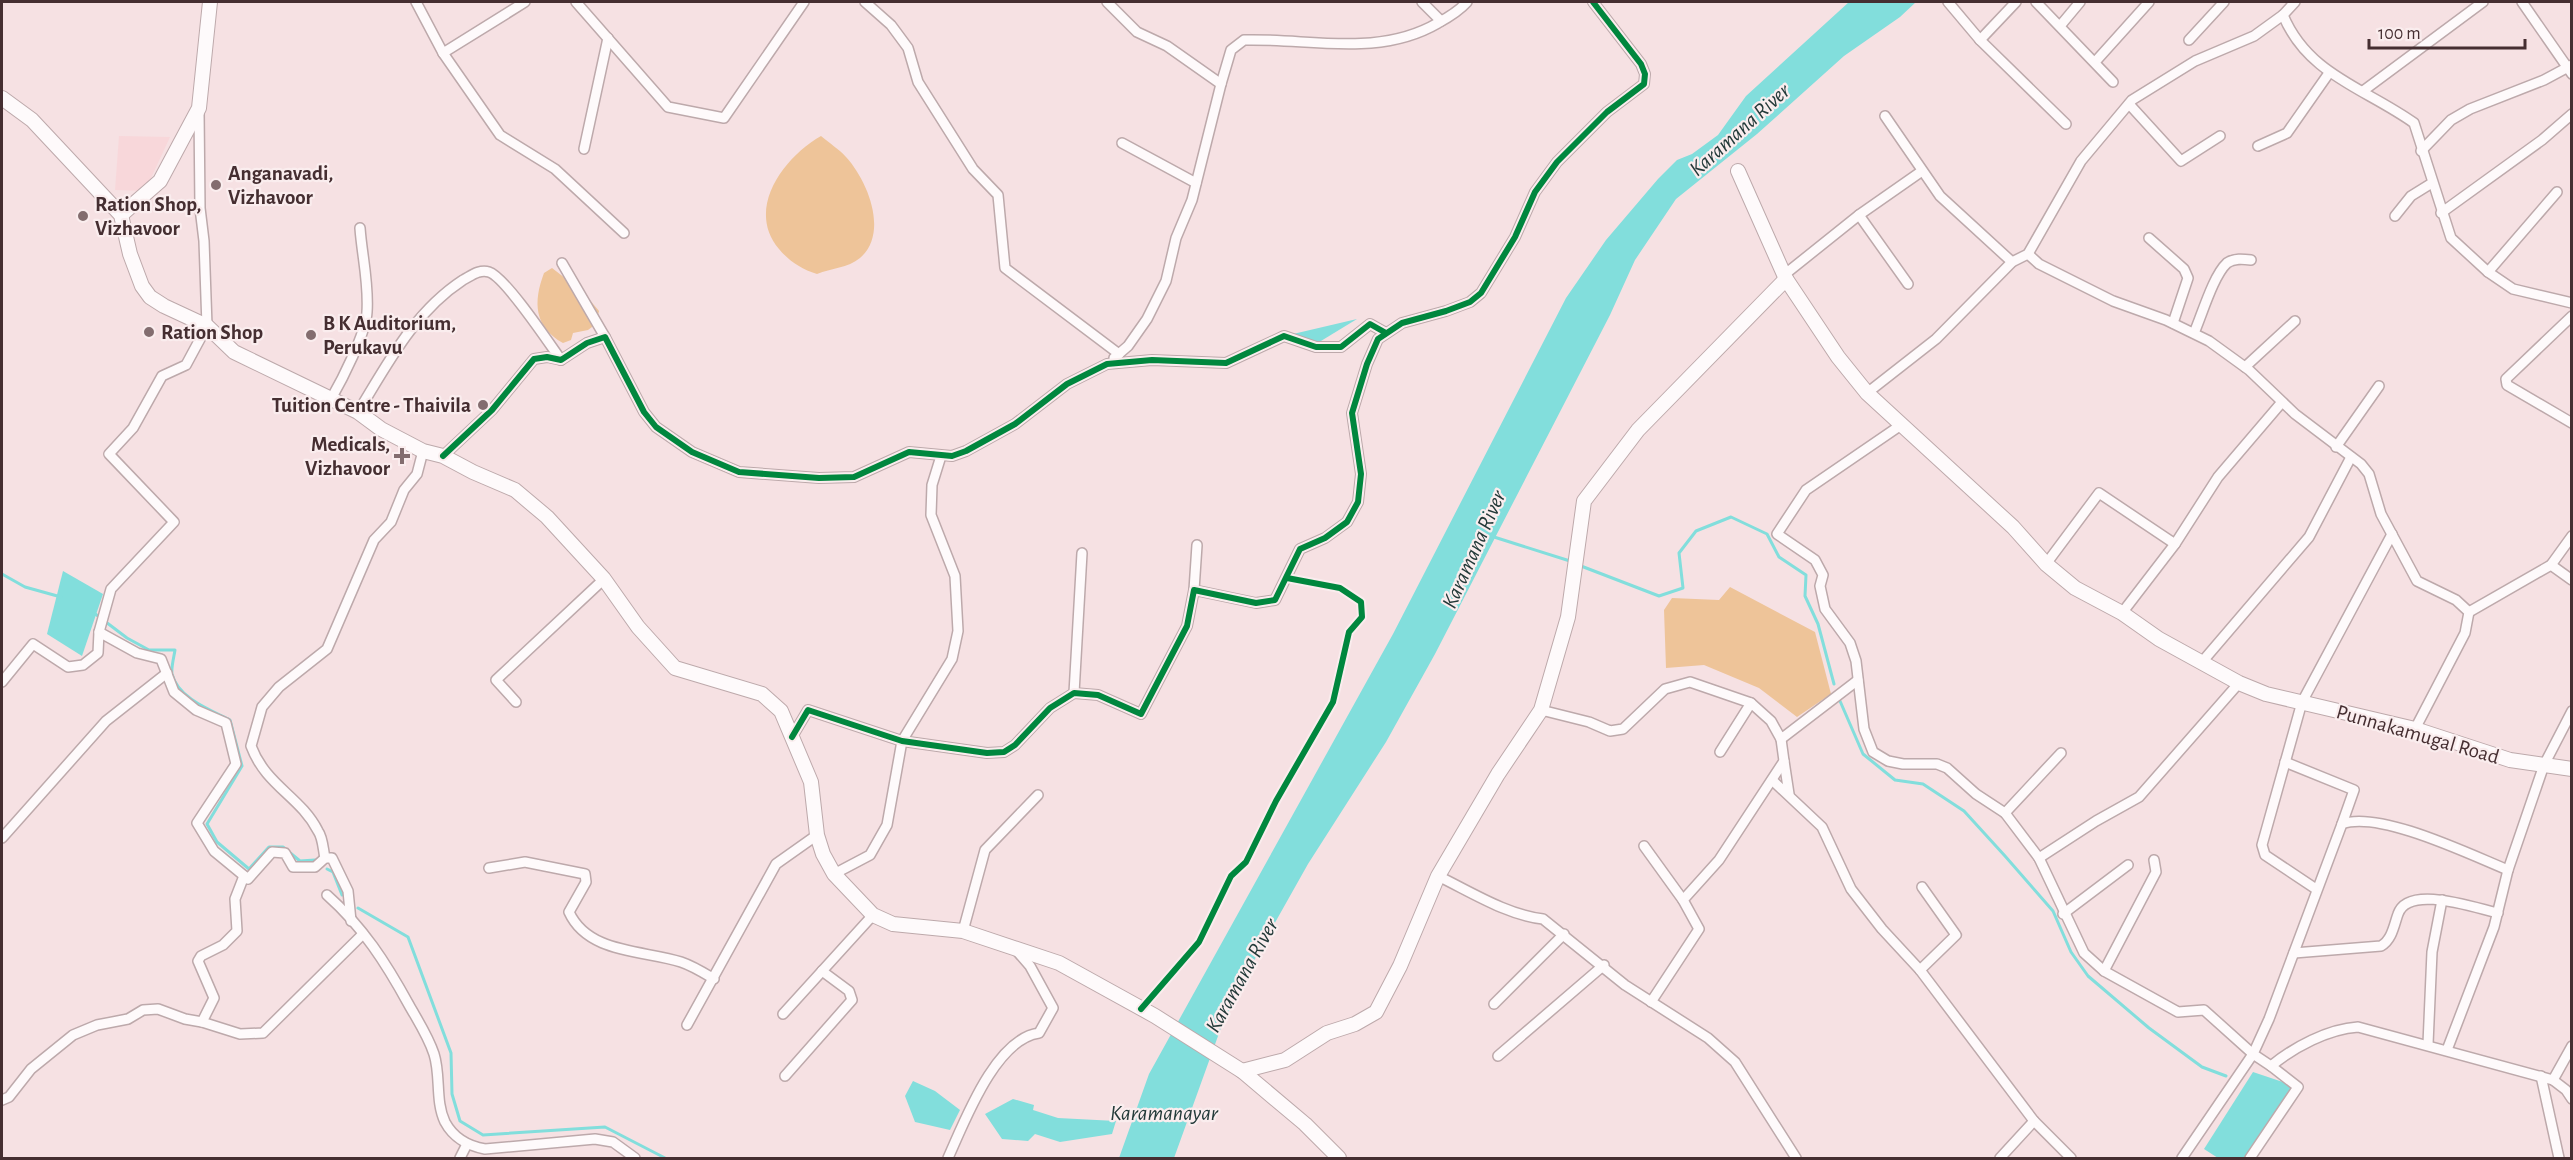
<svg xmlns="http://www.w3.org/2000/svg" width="2573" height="1160" font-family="'Alegreya Sans',sans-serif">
  <rect width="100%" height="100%" fill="#f6e1e3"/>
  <polygon fill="#f8d7da" points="119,136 170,137 145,191 115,190"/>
  <g fill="#eec499">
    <path d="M821 136C829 143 839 149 846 157 868 181 889 233 860 258 848 268 831 268 817 274 801 269 789 261 779 249 745 209 784 157 821 136Z"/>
    <path d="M552 268 583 292 599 311 596 324 588 330 573 333 571 340 563 343C534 327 533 302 544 273Z"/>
    <polygon points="1730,587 1815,632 1831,694 1797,717 1759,688 1704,665 1666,668 1664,610 1672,598 1719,600"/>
  </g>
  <g fill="#82dedc">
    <polygon points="1849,2 1916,2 1900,17 1844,56 1757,134 1676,199 1635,260 1610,315 1435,654 1386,742 1308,864 1259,951 1222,1025 1174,1158 1119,1158 1149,1074 1393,634 1566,298 1606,240 1658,179 1677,160 1692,154 1718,135 1746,96"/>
    <polygon points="1357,319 1316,344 1293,334"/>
    <polygon points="63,571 103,594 82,656 47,634"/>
    <polygon points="2253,1072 2295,1086 2251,1158 2218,1158 2204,1149"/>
    <polygon points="913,1081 935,1091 960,1110 950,1130 915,1122 905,1096"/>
    <polygon points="1013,1099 1034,1105 1033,1110 1058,1118 1116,1121 1112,1134 1060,1142 1035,1134 1028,1141 1002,1139 985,1114"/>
  </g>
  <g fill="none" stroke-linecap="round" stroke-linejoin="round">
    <g stroke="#82dedc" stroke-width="3">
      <polyline points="1494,537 1570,561"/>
      <polyline points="1581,566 1659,596 1683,588 1679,553 1696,531 1731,517 1767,534 1779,557 1806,575 1805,596 1818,624 1834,684"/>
      <polyline points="2,574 25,587 61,597"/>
      <path d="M94 613 127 638 149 650H175C174 657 171 667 172 674 178 698 210 710 230 720L242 766 207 824 217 842 249 869 269 847H283L300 861 315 860"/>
      <polyline points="1840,701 1863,754 1895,780 1923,784 1964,811 2005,856 2053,911 2071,952 2088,976 2149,1028 2202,1067 2226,1076"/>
      <polyline points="327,869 333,872 342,895"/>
      <polyline points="358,908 408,937 451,1053 452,1094 460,1121 483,1135 605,1127 665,1158"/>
    </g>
    <defs>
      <g id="street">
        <polyline points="416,2 443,53 500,135 555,169 624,233"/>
        <polyline points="576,2 668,107 724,118 804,2"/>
        <polyline points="865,2 891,25 908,48 918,82 973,169 998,195 1005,268 1119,354"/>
        <polyline points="1107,2 1137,32 1167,46 1221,84 1192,200 1176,238 1166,281 1147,319 1128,346 1114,358"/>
        <polyline points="1422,2 1441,21"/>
        <polyline points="1948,2 1980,40 2066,124"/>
        <polyline points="2036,2 2113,82"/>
        <polyline points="2522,2 2572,74"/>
        <path d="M2283 15C2308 75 2365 88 2414 123L2451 238 2488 272 2513 289 2572 303"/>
        <polyline points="2060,26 2080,2"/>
        <polyline points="1980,40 2016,2"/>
        <polyline points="2189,40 2224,2"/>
        <polyline points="443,53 525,2"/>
        <polyline points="2095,62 2149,2"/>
        <path d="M1221 84 1231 50 1244 40C1309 38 1378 58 1438 23 1449 17 1459 11 1467 2"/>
        <polyline points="2363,91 2483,2"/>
        <polyline points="2129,104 2181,161 2220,136"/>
        <polyline points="1885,116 1940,196 2012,262"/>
        <polyline points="1122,143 1196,183"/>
        <polyline points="2258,146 2287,133 2329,73"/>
        <polyline points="584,149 608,38"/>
        <polyline points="2421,151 2451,120 2470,109 2544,80 2572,65"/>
        <polyline points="2441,213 2542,140 2572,114"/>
        <polyline points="1859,215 1922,171"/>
        <polyline points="2395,216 2411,196 2432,183"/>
        <polyline points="2149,238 2184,269 2188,278 2173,323"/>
        <polyline points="2028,254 2039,264 2113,301 2166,320 2209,341 2249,370 2295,414 2361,464 2369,474 2381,514 2417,581 2456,600 2469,612 2465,633 2415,729"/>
        <polyline points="562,263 605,337"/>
        <polyline points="2488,272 2557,192"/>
        <polyline points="1784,275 1859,215 1908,284"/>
        <polyline points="2572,316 2506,379 2507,385 2572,423"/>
        <path d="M2194 333C2202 315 2213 276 2227 263 2234 258 2243 259 2251 260"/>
        <polyline points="2245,367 2295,321"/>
        <polyline points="1867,393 1936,339 2012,262 2028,254 2081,161 2132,100 2195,61 2254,36 2283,15 2295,2"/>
        <path d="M331 399C342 380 366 333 367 312 369 283 362 256 360 228"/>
        <path d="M358 412C388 363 414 312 463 280 471 276 479 269 489 272 505 277 549 343 561 360"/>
        <polyline points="1901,425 1806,490 1777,534 1815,560 1823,575 1820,586 1825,609 1850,643 1856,661 1864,729 1873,752 1888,761 1903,764 1937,764 1947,768 1976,794 2005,813 2039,858 2084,953 2104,971 2178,1012 2204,1010 2253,1054 2182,1158"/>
        <polyline points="2336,447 2379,386"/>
        <polyline points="443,456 492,410 534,359 547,357 561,360 587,343 605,337 644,412 656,427 692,452 739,472 819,478 854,477 909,452 952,456 966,451 1015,424 1067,384 1107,364 1152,360 1226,363 1284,336 1316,347 1341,347 1370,324 1386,333"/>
        <polyline points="2046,564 2099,493 2175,544 2218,477 2282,402"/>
        <polyline points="2551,565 2572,580"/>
        <polyline points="1194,590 1197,545"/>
        <polyline points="2469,612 2551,565 2572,536"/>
        <polyline points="2122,613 2175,544"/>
        <polyline points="99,632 111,589 174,522 109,454 133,428 162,376 186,365 207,326 204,241 200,208 199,111"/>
        <polyline points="2202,662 2309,537 2351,457"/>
        <polyline points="2,682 33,644 68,667 83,665 98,653 99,632 137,653 161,659 174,692 196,710 226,723 236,764 197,823 214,851 248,879 272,852 285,853 293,867 315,867 325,858 332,858 348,891 351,921"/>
        <polyline points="1074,693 1082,553"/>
        <polyline points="516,702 496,680 604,579"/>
        <polyline points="1541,710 1589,722 1610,731 1623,729 1665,689 1690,682 1751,703 1771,721 1781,739 1858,680"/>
        <polyline points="792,737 808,710 902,741 987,753 1004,752 1015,745 1050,708 1074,693 1098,695 1141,714 1187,626 1194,590 1256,603 1275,600 1300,549 1325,538 1347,522 1358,502 1361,474 1352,413 1367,364 1378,339 1402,323 1446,311 1470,302 1481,293 1515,237 1535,192 1557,162 1607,112 1644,84 1645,74 1641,64 1593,2"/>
        <polyline points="1720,752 1751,703"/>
        <polyline points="1784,761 1789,794"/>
        <polyline points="2285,762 2354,790 2342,824"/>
        <polyline points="1772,780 1822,827 1851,889 1882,929 1920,970 2034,1121 2071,1158"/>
        <polyline points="2005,813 2061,753"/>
        <polyline points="2,838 106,721 167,673"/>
        <polyline points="1644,846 1683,900"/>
        <path d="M325 858C323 849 323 838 318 831 300 796 266 786 251 746L262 707 279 687 327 649 374 540 391 522 404 490 417 474 423 451"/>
        <polyline points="2039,858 2096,821 2139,797 2239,683"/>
        <path d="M489 868 525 862 585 874 586 882 569 912C588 954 644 950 681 962 693 966 704 973 714 979"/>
        <path d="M2508 870C2471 855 2379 810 2342 824L2269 1019 2253 1054 2271 1066C2294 1047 2328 1029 2358 1027L2553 1080 2566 1090 2572 1099"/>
        <polyline points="834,874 870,855 887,825 902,741 952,659 958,631 955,576 931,515 932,485 941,456"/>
        <path d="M1438 876C1471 892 1507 915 1543 919L1625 985 1708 1038 1735 1062 1796 1158"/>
        <polyline points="2316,889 2265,855 2262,845 2302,702 2392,534"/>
        <path d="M327 895C363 927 386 963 409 1005 418 1021 428 1036 434 1054 441 1076 435 1101 445 1122 453 1137 468 1146 485 1149L595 1139 613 1142 635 1158"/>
        <polyline points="2063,914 2128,865"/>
        <polyline points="963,931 985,850 1038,795"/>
        <path d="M2294 953 2381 946C2392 940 2394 925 2398 914 2408 884 2475 908 2498 913"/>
        <polyline points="1920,970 1956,935 1922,887"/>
        <polyline points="2104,971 2156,872 2154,860"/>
        <polyline points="1651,1002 1699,929 1683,900 1719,860 1784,761 1781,739"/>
        <polyline points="1494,1004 1564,934"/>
        <polyline points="783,1014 873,915"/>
        <polyline points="202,1022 240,1034 263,1033 363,934"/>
        <polyline points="687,1025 776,864 817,835"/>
        <polyline points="2428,1044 2432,952 2442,900"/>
        <polyline points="2447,1050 2494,927 2508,870 2544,765 2572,711"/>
        <polyline points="1498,1056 1604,965"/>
        <polyline points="785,1076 852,1000 849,991 822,971"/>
        <polyline points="2541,1076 2559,1158"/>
        <polyline points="2553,1080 2572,1046"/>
        <polyline points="2,1100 9,1097 31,1069 73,1035 97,1025 128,1019 143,1010 158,1009 185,1019 202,1022 214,998 198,961 201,956 223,945 237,931 235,899 244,876"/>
        <polyline points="460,1158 467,1144"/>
        <path d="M948 1158C964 1123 995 1039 1039 1033L1053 1008 1030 966 1016 950"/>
        <polyline points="2000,1158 2034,1121"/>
        <polyline points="2250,1158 2298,1087 2271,1066"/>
      </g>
      <g id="secondary">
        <polyline points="2,98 32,120 121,215 130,254 142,286 150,297 164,306 207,326 234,352 358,412 381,429 423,451 443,456 473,472 515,490 547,517 604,579 638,627 675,668 762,694 781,711 811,782 817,835 823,854 834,874 873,915 893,924 963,931 1059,963 1155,1016 1242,1071 1305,1124 1339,1158"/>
        <polyline points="1738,171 1786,279 1838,357 1867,393 2013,527 2046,564 2075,588 2122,613 2159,639 2239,683 2266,694 2415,729 2510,760 2572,769"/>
        <polyline points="121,215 160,181 199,108 210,2"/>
        <polyline points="1242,1071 1285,1060 1327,1033 1355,1024 1376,1012 1400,966 1438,876 1498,774 1541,710 1568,617 1584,501 1638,430 1786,279"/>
      </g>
    </defs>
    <use href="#street" stroke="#bda9ab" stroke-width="12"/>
    <use href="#secondary" stroke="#bda9ab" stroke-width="16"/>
    <use href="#street" stroke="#fefafb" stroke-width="9"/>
    <use href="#secondary" stroke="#fefafb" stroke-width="14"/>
    <defs>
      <g id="cycleway">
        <polyline points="443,456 492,410 534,359 547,357 561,360 587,343 605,337 644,412 656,427 692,452 739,472 819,478 854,477 909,452 952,456 966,451 1015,424 1067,384 1107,364 1152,360 1226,363 1284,336 1316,347 1341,347 1370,324 1386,333"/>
        <polyline points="792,737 808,710 902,741 987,753 1004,752 1015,745 1050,708 1074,693 1098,695 1141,714 1187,626 1194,590 1256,603 1275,600 1300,549 1325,538 1347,522 1358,502 1361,474 1352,413 1367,364 1378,339 1402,323 1446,311 1470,302 1481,293 1515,237 1535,192 1557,162 1607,112 1644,84 1645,74 1641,64 1593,2"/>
        <polyline points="1141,1009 1199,942 1231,876 1246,862 1276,801 1333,702 1349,632 1362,617 1361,602 1340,588 1287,578"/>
      </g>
    </defs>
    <use href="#cycleway" stroke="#faedee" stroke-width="10"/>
    <use href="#cycleway" stroke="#00873e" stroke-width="6"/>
  </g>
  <g fill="#836d6f" stroke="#faedee" stroke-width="2">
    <circle cx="216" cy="185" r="6"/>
    <circle cx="83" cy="216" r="6"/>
    <circle cx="149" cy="332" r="6"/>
    <circle cx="311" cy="335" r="6"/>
    <circle cx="483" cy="405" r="6"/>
    <path d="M399 447h6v6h6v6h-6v6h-6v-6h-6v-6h6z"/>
  </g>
  <g text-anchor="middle" stroke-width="4.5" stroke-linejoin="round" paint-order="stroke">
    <g font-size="21" font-weight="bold" fill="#452e31" stroke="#faedee" text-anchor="start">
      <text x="228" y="180">Anganavadi,<tspan x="228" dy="24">Vizhavoor</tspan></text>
      <text x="95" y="211">Ration Shop,<tspan x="95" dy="24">Vizhavoor</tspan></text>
      <text x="323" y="330">B K Auditorium,<tspan x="323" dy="24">Perukavu</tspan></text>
      <text x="161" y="339">Ration Shop</text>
      <text x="471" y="412" text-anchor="end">Tuition Centre - Thaivila</text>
      <text x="390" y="451" text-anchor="end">Medicals,<tspan x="390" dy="24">Vizhavoor</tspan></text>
    </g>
    <g font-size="21" fill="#452e31" stroke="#faedee">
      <text transform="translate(2418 734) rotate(16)" y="7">Punnakamugal Road</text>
    </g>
    <g font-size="22" font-style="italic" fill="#233a39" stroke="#faedee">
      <text transform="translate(1739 129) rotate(-42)" y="8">Karamana River</text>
      <text transform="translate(1473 549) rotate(-66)" y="8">Karamana River</text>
      <text transform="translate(1241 975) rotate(-61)" y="8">Karamana River</text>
      <text x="1164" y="1120">Karamanayar</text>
    </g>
  </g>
  <rect width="2573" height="1160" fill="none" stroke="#452e31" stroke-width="6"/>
  <path d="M2369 39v9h156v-9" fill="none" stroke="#452e31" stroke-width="3"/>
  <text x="2378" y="39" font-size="18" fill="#452e31" stroke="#faedee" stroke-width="4.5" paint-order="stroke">100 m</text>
</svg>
